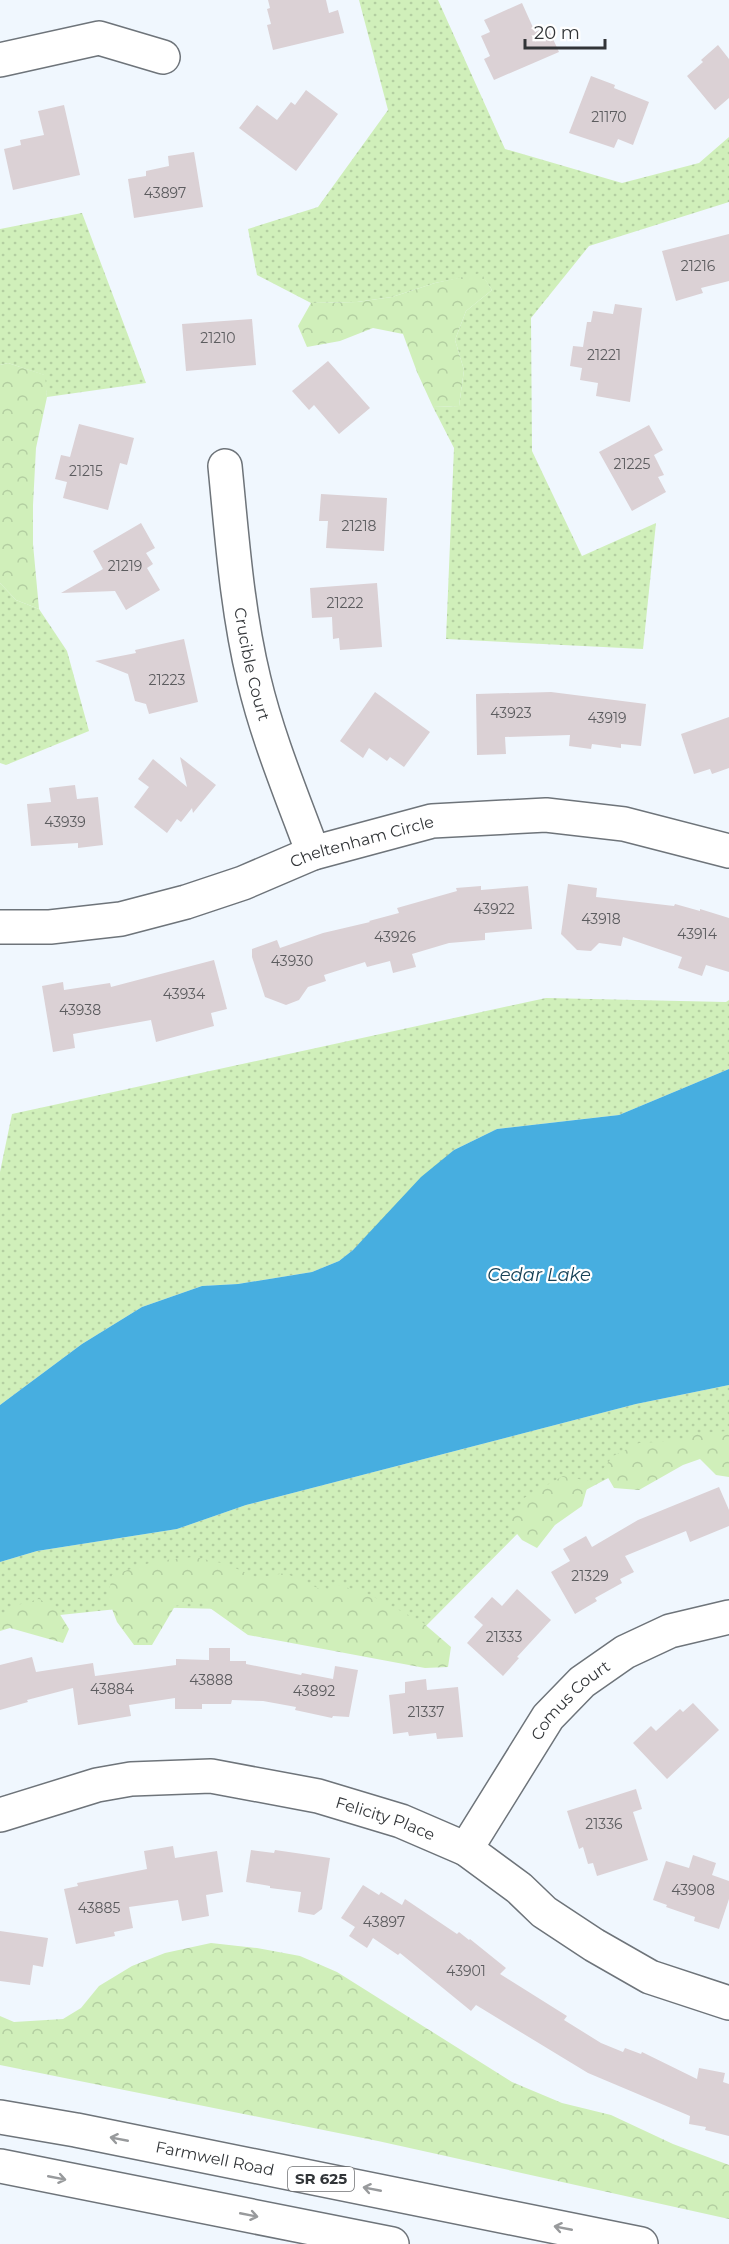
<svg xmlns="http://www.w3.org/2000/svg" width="729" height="2244" font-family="Montserrat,sans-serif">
  <defs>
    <pattern id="grass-dots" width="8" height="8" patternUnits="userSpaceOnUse" patternTransform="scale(1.5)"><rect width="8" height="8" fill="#d0efba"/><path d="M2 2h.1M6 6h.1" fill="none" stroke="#b3cea1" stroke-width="1.8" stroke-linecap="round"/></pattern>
    <pattern id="forest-crowns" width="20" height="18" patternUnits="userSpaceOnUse" patternTransform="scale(1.5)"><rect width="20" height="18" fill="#d0efba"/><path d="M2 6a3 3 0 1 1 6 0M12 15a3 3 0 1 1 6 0" fill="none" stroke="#b3cea1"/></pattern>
  </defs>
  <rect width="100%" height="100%" fill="#f0f7fe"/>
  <g fill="url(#grass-dots)">
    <polygon points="359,0 438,0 505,149 622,183 699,163 729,137 729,202 589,246 531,318 532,451 582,556 656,523 643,649 446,639 454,448 433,407 459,406 464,370 455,340 466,311 492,290 481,274 435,283 392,297 357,302 311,303 257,275 248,229 318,207 388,110"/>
    <polygon points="82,213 146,383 47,397 44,375 8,363 0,365 0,229"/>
    <polygon points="0,583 16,600 39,609 67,651 89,731 6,765 0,763"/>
    <polygon points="546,998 726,1002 729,1000 729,1069 619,1115 497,1129 454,1150 353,1250 339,1261 312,1272 238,1284 202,1286 142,1307 82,1344 0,1405 0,1172 12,1114"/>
    <polygon points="729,1385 729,1433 631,1466 533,1518 415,1637 270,1610 136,1607 22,1619 0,1625 0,1562 37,1551 177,1529 246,1505 636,1404"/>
  </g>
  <g fill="url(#forest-crowns)">
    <polygon points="481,273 492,290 466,311 455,340 464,370 459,406 433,407 417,372 403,334 373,328 340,341 307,347 298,326 311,303 357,302 392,297 435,283"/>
    <polygon points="8,363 45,375 47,397 36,448 33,505 33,544 39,609 16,600 0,583 0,365"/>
    <polygon points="729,1431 729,1477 716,1475 700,1459 683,1465 639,1490 614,1488 603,1469 613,1456 639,1443 674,1441 701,1433"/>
    <polygon points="563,1476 589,1481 582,1506 555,1525 537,1548 522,1540 509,1524 524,1498"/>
    <polygon points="194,1557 226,1564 258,1578 285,1573 322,1590 339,1585 370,1595 422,1622 451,1647 448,1667 425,1668 248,1635 200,1601 175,1606 152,1645 134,1645 117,1622 108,1598 112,1575 156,1561"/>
    <polygon points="39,1599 56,1608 69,1629 63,1643 10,1628 0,1631 0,1616 14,1606"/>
    <polygon points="211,1943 257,1948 300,1956 337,1972 512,2082 562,2103 611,2115 673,2144 729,2165 729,2219 378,2141 0,2065 0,2016 14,2022 63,2019 81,2008 99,1986 132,1966 165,1953"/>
  </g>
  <polygon fill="#47aee0" points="729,1069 729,1385 636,1404 246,1505 177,1529 37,1551 0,1562 0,1405 82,1344 142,1307 202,1286 238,1284 312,1272 339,1261 353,1250 421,1177 454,1150 497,1129 619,1115"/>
  <g fill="#dbd1d5">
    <polygon points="268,0 326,0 329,13 338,10 344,33 273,50 267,25 271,24 267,9 270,8"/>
    <polygon points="522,3 535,32 547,26 559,52 494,80 484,59 490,56 481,36 490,32 484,20"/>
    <polygon points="718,45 729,59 729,98 715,110 687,76 703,62 701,60"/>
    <polygon points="591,76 615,85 614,88 649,102 633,145 618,139 614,148 569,133"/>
    <polygon points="306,90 338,114 296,171 239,128 257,105 277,120 291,102 295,105"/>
    <polygon points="64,105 80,175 13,190 4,149 21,145 20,140 44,135 38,111"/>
    <polygon points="194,152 203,207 134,218 128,179 146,176 146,171 169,166 168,156"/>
    <polygon points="729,234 729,281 701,288 703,293 676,301 662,251"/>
    <polygon points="615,304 642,308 630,402 596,396 598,383 580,380 582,368 570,366 573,346 583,347 587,322 591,322 593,311 613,314"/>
    <polygon points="252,319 256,365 186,371 182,324"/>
    <polygon points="328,361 370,408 339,434 314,405 309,410 292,391"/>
    <polygon points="79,424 134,438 127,465 120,463 108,510 63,498 67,482 55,479 61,455 70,457"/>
    <polygon points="649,425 663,450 654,455 664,475 658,477 666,492 632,511 599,452"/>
    <polygon points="321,494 387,498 384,551 326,548 328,521 319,521"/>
    <polygon points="141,523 155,548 146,553 153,564 147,568 160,590 126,610 115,591 61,593 103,569 93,551"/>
    <polygon points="377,583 382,647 340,650 339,638 333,639 332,617 312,618 310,588"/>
    <polygon points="184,639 198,702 149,714 146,704 135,701 128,674 95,661 136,653 135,650"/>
    <polygon points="375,692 430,732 404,767 390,757 387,761 369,748 363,758 340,741"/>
    <polygon points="551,692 646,704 641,746 621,744 621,748 592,744 591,749 569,746 570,735 505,737 506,754 477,755 476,694"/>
    <polygon points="729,717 729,768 712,774 710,769 694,774 681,734"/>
    <polygon points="180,757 216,785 193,813 192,808 181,822 177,819 167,833 134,807 149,787 138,779 153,759 187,787"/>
    <polygon points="75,785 77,799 98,797 103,845 78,848 78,843 31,846 27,804 51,802 49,788"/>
    <polygon points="568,884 597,888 596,897 674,906 675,904 700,911 700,909 729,918 729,972 706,965 702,976 678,968 682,957 623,937 621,946 599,943 591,951 577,950 561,934"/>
    <polygon points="481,886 481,890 528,886 532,929 485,933 485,940 449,943 412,954 416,967 393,973 390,961 367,967 365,962 324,975 326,981 308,987 299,1000 286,1005 265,997 252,957 252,949 277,940 280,948 323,933 370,922 369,921 399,913 397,908 457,891 456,888"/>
    <polygon points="214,960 227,1009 211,1013 214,1026 156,1042 151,1020 73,1034 75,1048 53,1052 42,986 63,982 64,990 110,983 111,987"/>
    <polygon points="719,1487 729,1510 729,1526 690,1542 686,1531 625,1556 634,1572 620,1579 622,1583 595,1598 597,1601 575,1614 551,1572 570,1561 563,1549 586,1536 592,1547 638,1520"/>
    <polygon points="517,1589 551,1620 517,1657 519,1658 503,1676 467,1643 483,1625 474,1617 492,1597 502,1606"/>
    <polygon points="209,1648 230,1648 230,1661 246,1661 246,1664 301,1675 302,1673 333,1679 335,1666 358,1670 349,1717 333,1716 332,1718 295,1710 296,1707 263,1701 232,1700 231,1704 202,1704 202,1709 175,1709 175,1698 129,1705 131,1716 78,1725 73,1688 27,1700 28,1702 0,1710 0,1665 32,1657 36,1672 93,1663 95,1676 176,1665 176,1659 209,1660"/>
    <polygon points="426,1679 427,1690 458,1687 463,1737 437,1739 436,1733 409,1736 408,1732 393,1734 389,1695 405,1693 405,1682"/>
    <polygon points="693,1703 719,1730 667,1779 633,1743 651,1726 656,1731 680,1709 683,1712"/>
    <polygon points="636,1789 642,1809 633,1812 648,1860 597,1876 593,1863 588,1864 583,1847 579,1849 567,1811"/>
    <polygon points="173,1846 175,1858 217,1851 223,1892 206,1895 209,1916 182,1921 178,1900 129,1907 133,1928 114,1932 115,1936 76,1944 64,1889 78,1886 77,1883 147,1869 144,1851"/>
    <polygon points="251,1850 274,1853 275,1850 330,1858 322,1909 314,1915 298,1912 301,1892 270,1888 270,1886 246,1882"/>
    <polygon points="693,1855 716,1863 712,1875 729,1881 729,1899 719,1929 694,1921 695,1917 666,1907 667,1905 653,1900 666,1861 689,1868"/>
    <polygon points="363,1885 379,1895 381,1892 402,1905 405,1899 457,1934 459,1932 469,1940 470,1939 506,1968 500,1974 567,2016 564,2020 601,2043 623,2052 625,2048 641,2054 642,2052 697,2079 699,2068 725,2073 723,2082 729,2084 729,2136 705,2130 706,2127 689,2124 690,2116 588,2073 476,2005 471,2011 400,1953 398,1955 373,1938 367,1948 349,1936 355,1927 341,1918"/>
    <polygon points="0,1931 48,1938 43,1967 33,1965 30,1985 0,1981"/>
  </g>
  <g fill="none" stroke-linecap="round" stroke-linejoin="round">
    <defs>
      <g id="minor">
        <polyline points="0,60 99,38 163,57"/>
        <path id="s1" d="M225 466C232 537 237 610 254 680 268 739 292 796 313 853"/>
        <path id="s2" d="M0 927H50L121 919 186 902 243 883 313 853 432 821 546 815 624 824 729 851"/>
        <path id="s3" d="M0 1815 97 1785 131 1779 211 1776 318 1796 401 1821 466 1849 519 1888 544 1912 594 1945 650 1977 729 2003"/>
        <path id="s4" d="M466 1849 548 1717 582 1682 625 1652 670 1631 729 1617"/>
      </g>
      <g id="major">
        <path id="s5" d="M0 2117 76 2130 641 2244"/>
        <polyline points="0,2166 392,2244"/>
      </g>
    </defs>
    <use href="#minor" stroke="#6e747a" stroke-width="36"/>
    <use href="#major" stroke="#6e747a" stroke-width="36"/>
    <use href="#minor" stroke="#fff" stroke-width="33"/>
    <use href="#major" stroke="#fff" stroke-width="33"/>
  </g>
  <defs><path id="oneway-shaft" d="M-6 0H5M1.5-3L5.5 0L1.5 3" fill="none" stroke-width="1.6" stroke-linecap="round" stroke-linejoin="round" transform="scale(1.5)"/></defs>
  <g stroke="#989a9c">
    <use href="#oneway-shaft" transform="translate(119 2139) rotate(-169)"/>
    <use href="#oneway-shaft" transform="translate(57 2178) rotate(11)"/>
    <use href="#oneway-shaft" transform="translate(372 2189) rotate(-169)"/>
    <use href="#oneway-shaft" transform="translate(249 2215) rotate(11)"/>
    <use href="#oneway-shaft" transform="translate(563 2228) rotate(-169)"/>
  </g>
  <g text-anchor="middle" stroke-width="4.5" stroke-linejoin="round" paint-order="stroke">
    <g font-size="14" fill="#5c5c5f">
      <text x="609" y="122">21170</text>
      <text x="165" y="198">43897</text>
      <text x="698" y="271">21216</text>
      <text x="218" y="343">21210</text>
      <text x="604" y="360">21221</text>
      <text x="632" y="469">21225</text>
      <text x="86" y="476">21215</text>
      <text x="359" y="531">21218</text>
      <text x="125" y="571">21219</text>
      <text x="345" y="608">21222</text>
      <text x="167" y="685">21223</text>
      <text x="511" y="718">43923</text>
      <text x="607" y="723">43919</text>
      <text x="65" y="827">43939</text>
      <text x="494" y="914">43922</text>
      <text x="601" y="924">43918</text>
      <text x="697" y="939">43914</text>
      <text x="395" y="942">43926</text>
      <text x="292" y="966">43930</text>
      <text x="184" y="999">43934</text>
      <text x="80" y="1015">43938</text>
      <text x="590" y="1581">21329</text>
      <text x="504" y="1642">21333</text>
      <text x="211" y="1685">43888</text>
      <text x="112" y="1694">43884</text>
      <text x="314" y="1696">43892</text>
      <text x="426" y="1717">21337</text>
      <text x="604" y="1829">21336</text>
      <text x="693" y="1895">43908</text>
      <text x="99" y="1913">43885</text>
      <text x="384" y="1927">43897</text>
      <text x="466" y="1976">43901</text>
    </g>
    <rect fill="#fff" stroke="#707274" stroke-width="1.5" x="288" y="2167" width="66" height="24" rx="4.5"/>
    <g font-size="15" font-weight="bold" fill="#323538">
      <text x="321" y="2184">SR 625</text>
    </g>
    <g font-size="16" fill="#323538" stroke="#fff">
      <text dy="6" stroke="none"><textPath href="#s1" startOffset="200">Crucible Court</textPath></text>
      <text dy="6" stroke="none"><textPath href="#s2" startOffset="375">Cheltenham Circle</textPath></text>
      <text dy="6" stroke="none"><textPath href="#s4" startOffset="183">Comus Court</textPath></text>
      <text dy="6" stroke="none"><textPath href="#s3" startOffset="396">Felicity Place</textPath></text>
      <text dy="6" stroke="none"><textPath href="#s5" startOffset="219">Farmwell Road</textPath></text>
    </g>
    <g font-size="18" font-style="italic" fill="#164156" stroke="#fff">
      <text x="539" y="1281">Cedar Lake</text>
    </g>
  </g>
  <path d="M525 39v9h80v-9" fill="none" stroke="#323538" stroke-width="3"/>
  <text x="534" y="39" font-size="18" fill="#323538" stroke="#ffffff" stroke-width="4.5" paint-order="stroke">20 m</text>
</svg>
